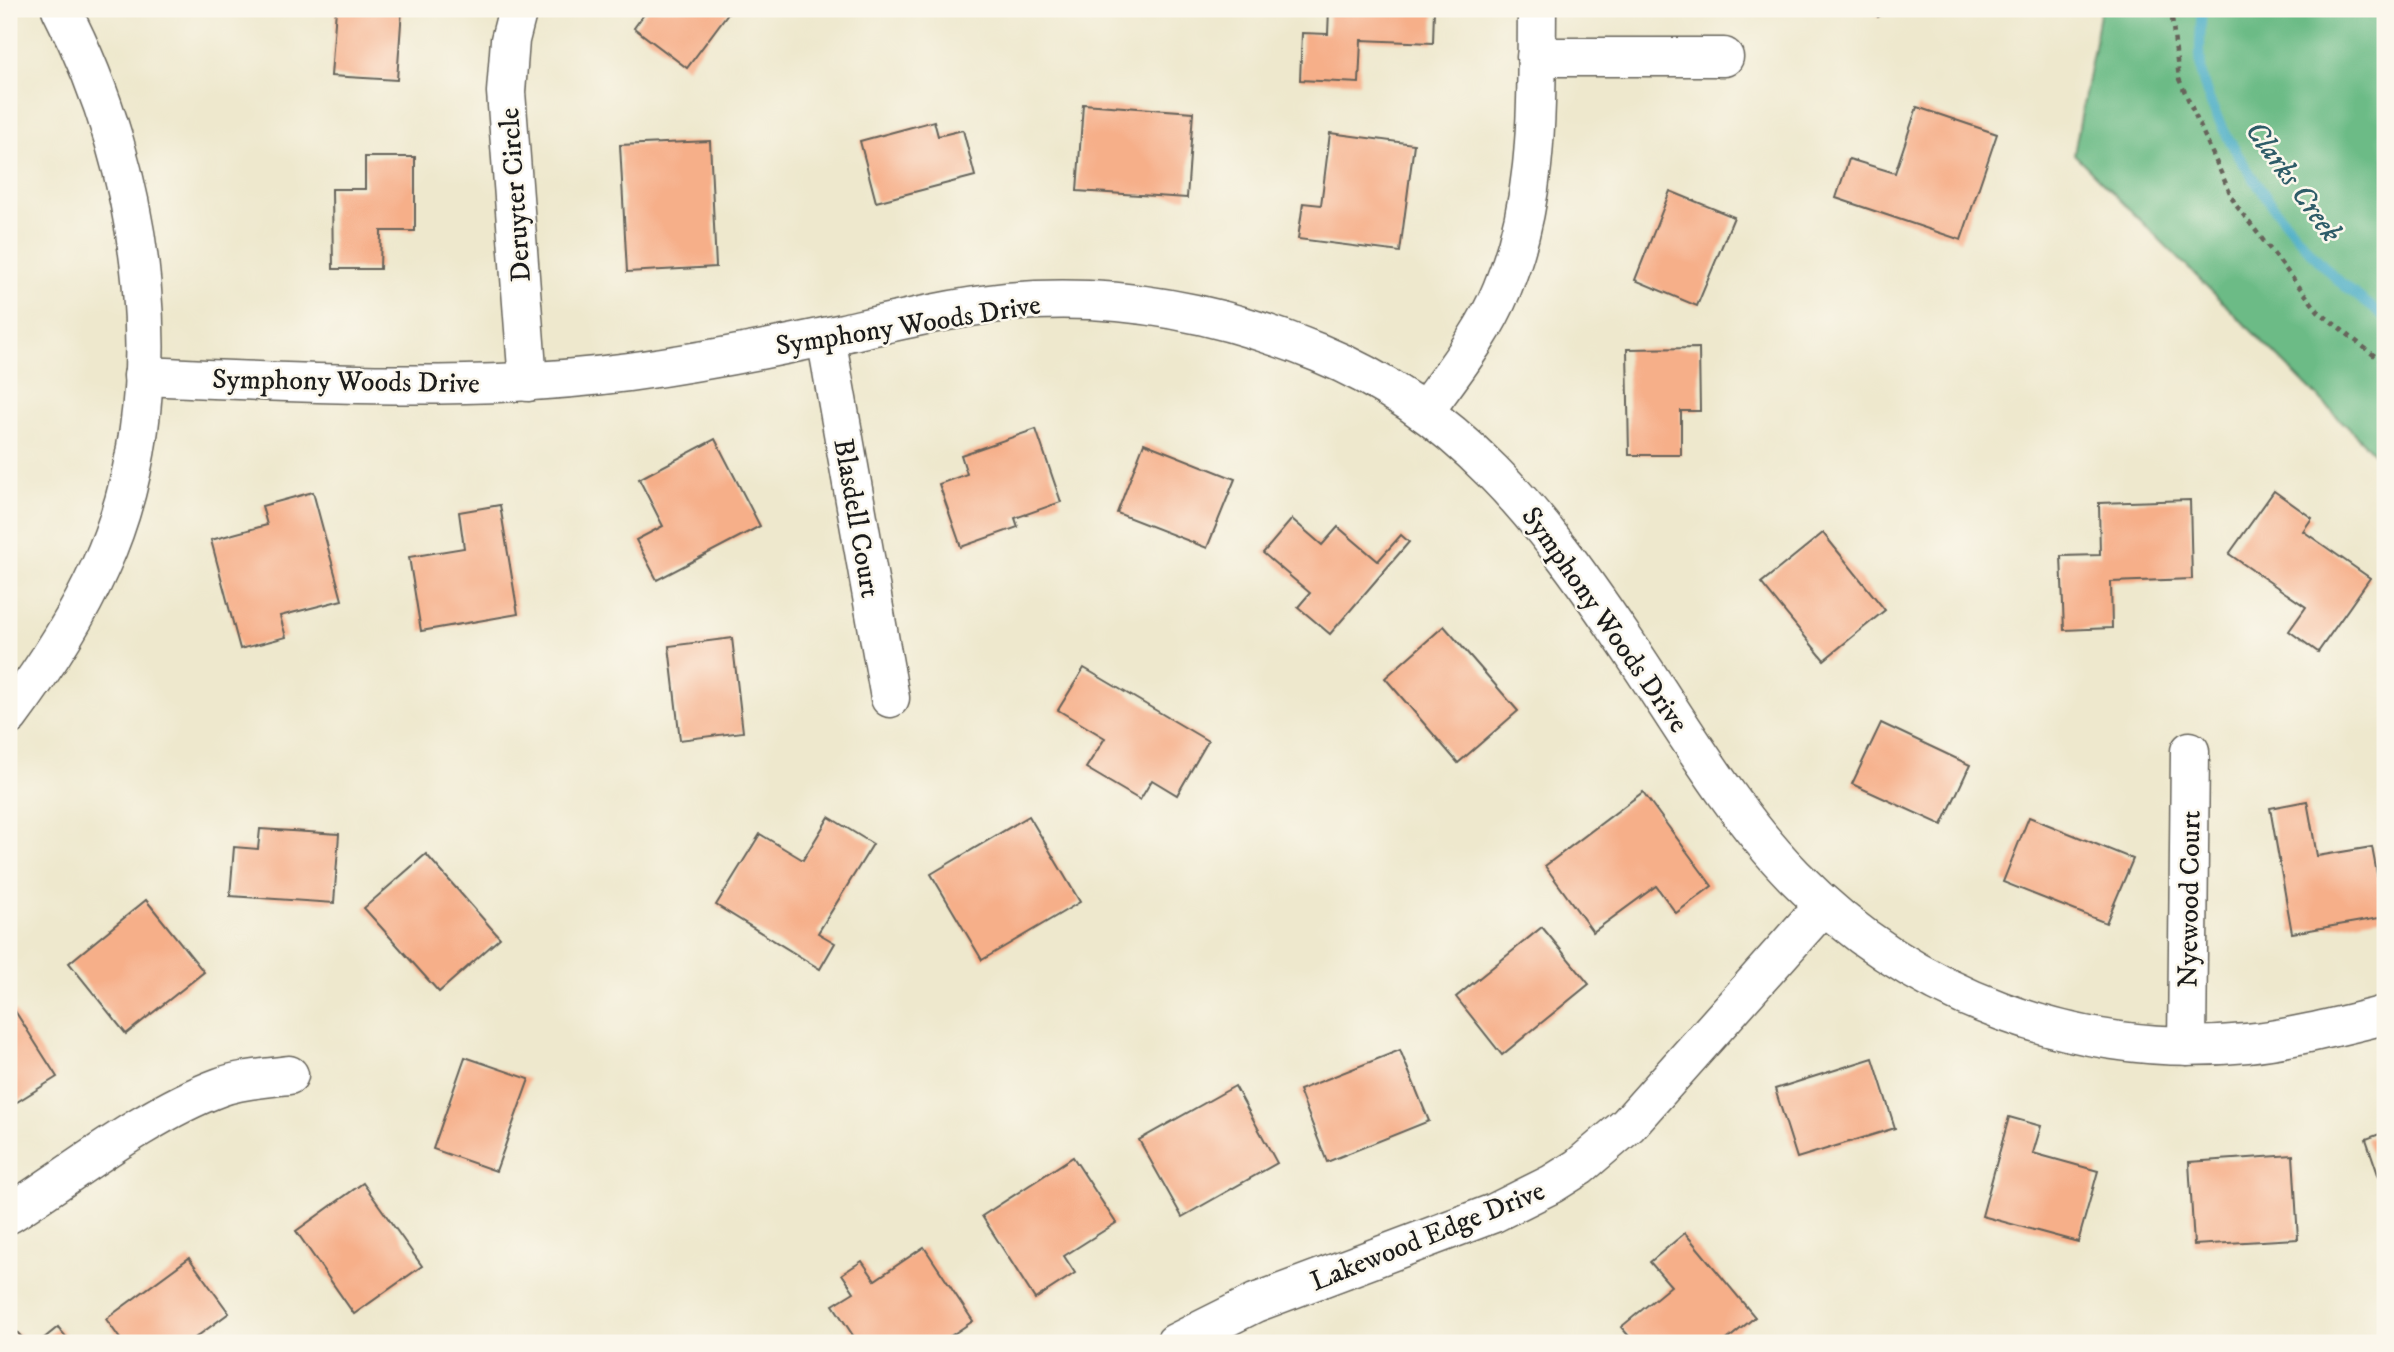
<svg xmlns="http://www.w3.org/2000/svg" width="2394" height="1352" font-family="'IM FELL DW Pica',serif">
  <rect width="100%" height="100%" fill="#fbf7ec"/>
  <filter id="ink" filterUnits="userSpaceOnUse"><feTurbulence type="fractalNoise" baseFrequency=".0143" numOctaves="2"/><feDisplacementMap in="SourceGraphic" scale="14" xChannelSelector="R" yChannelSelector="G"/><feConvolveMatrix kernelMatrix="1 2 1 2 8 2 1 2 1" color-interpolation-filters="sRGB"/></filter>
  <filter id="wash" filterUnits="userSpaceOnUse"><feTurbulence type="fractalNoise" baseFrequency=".00686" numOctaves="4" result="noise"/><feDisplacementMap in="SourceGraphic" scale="28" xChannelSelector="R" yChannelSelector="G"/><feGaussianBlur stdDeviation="1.57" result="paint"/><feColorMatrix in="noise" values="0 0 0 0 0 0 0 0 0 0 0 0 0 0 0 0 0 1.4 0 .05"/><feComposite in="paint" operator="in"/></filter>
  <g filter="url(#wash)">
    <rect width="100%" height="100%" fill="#eee8cd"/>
    <polygon fill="#6cbb86" stroke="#446c51" stroke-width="2" points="2101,9 2385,9 2385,464 2074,154"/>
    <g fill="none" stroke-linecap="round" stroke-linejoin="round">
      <path stroke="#44abc4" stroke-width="10" d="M2202 9C2200 36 2197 68 2207 94 2230 154 2292 237 2339 281 2353 294 2370 305 2385 317"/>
    </g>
    <g id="blocks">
      <g fill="#f6af89">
        <polygon points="336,9 402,9 397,80 331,76"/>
        <polygon points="648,9 731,9 687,68 634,28"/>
        <polygon points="1329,9 1434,9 1433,43 1361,40 1359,83 1300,80 1302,33 1328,34"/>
        <polygon points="1872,9 1891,9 1878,17"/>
        <polygon points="1083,104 1193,112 1187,198 1077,191"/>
        <polygon points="1917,107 1997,134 1961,240 1836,198 1849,159 1895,173"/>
        <polygon points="934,121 938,136 963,130 975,176 876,202 860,141"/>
        <polygon points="1330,133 1414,144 1400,252 1298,239 1303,203 1321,205"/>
        <polygon points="710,141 716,267 627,272 620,145"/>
        <polygon points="365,157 415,157 415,231 381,231 380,269 333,269 332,189 365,189"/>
        <polygon points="1670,191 1734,217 1697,306 1635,280"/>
        <polygon points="1699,348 1700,411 1681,411 1681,455 1629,455 1627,349"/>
        <polygon points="1036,429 1061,502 1015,518 1018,527 961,547 939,484 967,474 961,455"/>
        <polygon points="715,439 760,526 657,580 636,540 663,526 639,479"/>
        <polygon points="1144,443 1235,479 1207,548 1117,513"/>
        <polygon points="2274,491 2312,518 2303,531 2370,578 2318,652 2289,631 2306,607 2229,554"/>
        <polygon points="313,492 342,600 280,616 286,637 240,649 211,540 267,525 262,506"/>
        <polygon points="2190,500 2192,579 2111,582 2112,628 2064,630 2061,556 2100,555 2099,503"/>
        <polygon points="500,505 518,614 421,631 409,557 464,548 459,512"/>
        <polygon points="1292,519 1322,545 1338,527 1378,561 1401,535 1409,542 1330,634 1298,607 1310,593 1263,553"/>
        <polygon points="1823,533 1885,610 1824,660 1761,583"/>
        <polygon points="1444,626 1518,711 1458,763 1385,678"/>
        <polygon points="732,638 743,732 680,740 669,646"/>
        <polygon points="1084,668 1208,741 1177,795 1152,780 1140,800 1086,768 1105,738 1058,710"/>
        <polygon points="1881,723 1970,765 1942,825 1852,784"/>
        <polygon points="1643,792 1712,886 1676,913 1656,886 1593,932 1545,866"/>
        <polygon points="2307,801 2317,856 2372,847 2385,917 2292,933 2270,808"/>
        <polygon points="1029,816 1080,902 982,960 931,874"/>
        <polygon points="829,817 873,844 818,933 835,943 820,969 716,905 760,834 803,860"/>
        <polygon points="2029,817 2133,859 2106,923 2003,882"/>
        <polygon points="260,829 339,834 334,903 230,896 234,847 258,849"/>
        <polygon points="426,854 500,938 439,992 364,908"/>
        <polygon points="146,900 204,972 126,1034 69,963"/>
        <polygon points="1542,927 1589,984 1502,1055 1456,997"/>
        <polygon points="15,1011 57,1077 9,1107 9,1015"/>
        <polygon points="1400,1050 1429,1121 1327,1162 1299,1090"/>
        <polygon points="465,1057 529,1079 496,1171 433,1149"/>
        <polygon points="1873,1058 1895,1128 1797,1158 1775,1089"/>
        <polygon points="1235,1086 1277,1163 1182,1217 1139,1140"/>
        <polygon points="2009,1117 2041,1126 2033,1153 2098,1171 2078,1242 1982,1216"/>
        <polygon points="2385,1132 2385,1195 2366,1139"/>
        <polygon points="2293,1155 2298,1239 2194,1245 2189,1162"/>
        <polygon points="1073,1157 1116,1223 1064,1256 1075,1273 1035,1299 982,1216"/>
        <polygon points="363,1183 422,1266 354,1314 296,1231"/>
        <polygon points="1685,1233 1755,1317 1723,1343 1635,1343 1621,1327 1671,1286 1650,1262"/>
        <polygon points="924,1247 973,1321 940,1343 858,1343 833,1305 854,1292 842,1274 862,1261 875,1280"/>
        <polygon points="189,1258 229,1313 188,1343 123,1343 106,1319"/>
        <polygon points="58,1327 71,1343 38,1343"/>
        <polygon points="17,1332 27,1343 9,1343 9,1338"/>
      </g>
    </g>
  </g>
  <g filter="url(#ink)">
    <use href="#blocks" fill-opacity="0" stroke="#66635a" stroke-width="2"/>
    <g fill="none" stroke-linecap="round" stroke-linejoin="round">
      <defs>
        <g id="street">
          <polyline points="518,9 510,40 506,92 528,382"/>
          <polyline points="1536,57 1724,57"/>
          <polyline points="826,337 890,698"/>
          <path d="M143 376C305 383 468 393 629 372 700 362 773 348 843 333 897 321 952 308 1007 302 1115 292 1220 312 1319 353 1458 410 1541 517 1622 637 1677 717 1727 807 1794 876 1912 997 2079 1060 2247 1043 2294 1038 2340 1026 2385 1015"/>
          <path d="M1424 412C1452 373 1484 334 1502 289 1540 198 1536 106 1537 9"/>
          <path d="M9 716C44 669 76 621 100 567 178 396 146 171 61 9"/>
          <polyline points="2187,1046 2190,751"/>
          <path d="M9 1214C73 1173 149 1113 220 1087 242 1079 266 1078 289 1075"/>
          <polyline points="1175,1343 1255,1303 1494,1213 1552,1184 1579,1167 1628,1125 1824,905"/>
        </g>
      </defs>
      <use href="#street" stroke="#66635a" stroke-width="41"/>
      <polyline stroke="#66635a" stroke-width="4.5" stroke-dasharray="5 5" stroke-linecap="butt" points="2171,9 2179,79 2235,204 2318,311 2385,364"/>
      <use href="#street" stroke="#fff" stroke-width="38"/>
    </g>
  </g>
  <g text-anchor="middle" stroke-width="5" stroke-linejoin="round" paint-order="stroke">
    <g font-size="28" fill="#1c1c1c" stroke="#fbf7ec">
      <text transform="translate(514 195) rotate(-94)" y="10">Deruyter Circle</text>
      <text transform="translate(908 324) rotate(-9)" y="10">Symphony Woods Drive</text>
      <text transform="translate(346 380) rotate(1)" y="10">Symphony Woods Drive</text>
      <text transform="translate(858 518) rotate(80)" y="10">Blasdell Court</text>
      <text transform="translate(1606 619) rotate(55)" y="10">Symphony Woods Drive</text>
      <text transform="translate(2188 899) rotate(-89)" y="10">Nyewood Court</text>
      <text transform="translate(1427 1235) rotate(-22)" y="10">Lakewood Edge Drive</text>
    </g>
    <g font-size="30" font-style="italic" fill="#2e5c68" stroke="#fbf7ec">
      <text transform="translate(2294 181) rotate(54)" y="10">Clarks Creek</text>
    </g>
  </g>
  <rect width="2394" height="1352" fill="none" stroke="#fbf7ec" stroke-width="35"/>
</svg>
